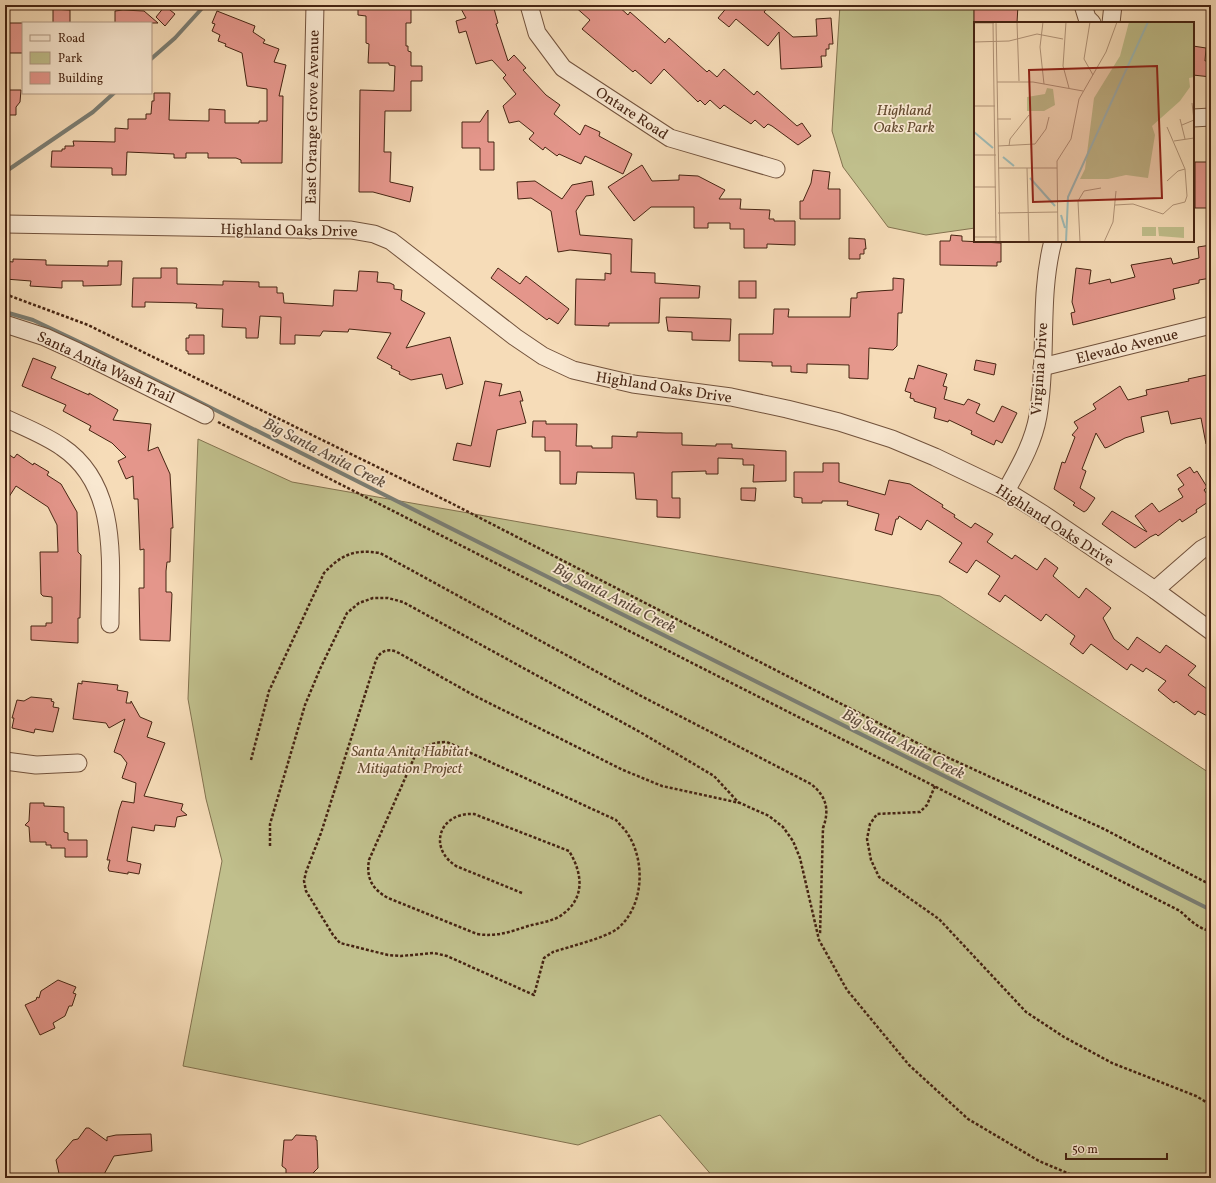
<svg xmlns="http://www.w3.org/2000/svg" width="1216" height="1183" font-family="Vollkorn,serif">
  <rect width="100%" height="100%" fill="#f6dcb8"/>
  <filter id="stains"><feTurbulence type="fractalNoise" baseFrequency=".005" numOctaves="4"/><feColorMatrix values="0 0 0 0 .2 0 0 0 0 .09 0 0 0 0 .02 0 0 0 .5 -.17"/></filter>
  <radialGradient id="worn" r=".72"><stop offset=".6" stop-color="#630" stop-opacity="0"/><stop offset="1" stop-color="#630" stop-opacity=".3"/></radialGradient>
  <g fill="#c0bf8c" stroke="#83724f">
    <polygon points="840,5 974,5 975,228 926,235 888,227 843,167 832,131"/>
    <polygon points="198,439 292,482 940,596 1211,774 1211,1178 714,1178 660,1115 578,1145 183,1066 222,861 206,799 188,699"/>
  </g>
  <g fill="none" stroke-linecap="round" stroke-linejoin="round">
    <g stroke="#7b7e74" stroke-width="4">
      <polyline points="151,59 175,38 205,5"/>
      <polyline points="5,172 93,112 114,93"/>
      <polyline points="5,312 33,320 92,348 1211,910"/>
    </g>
  </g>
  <g fill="#e4968b" stroke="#462412">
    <polygon points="358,5 411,5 411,23 406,23 406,46 408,46 408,51 411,52 411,66 422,66 422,81 411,81 411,111 385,111 384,152 391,152 390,182 413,187 410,202 373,192 359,192 360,90 394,91 395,66 389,65 389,63 368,63 369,44 366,43 366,16 358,15"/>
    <polygon points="459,5 493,5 498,23 496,24 508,61 514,55 526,68 523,70 546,95 560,105 554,114 580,135 585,125 600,132 599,136 632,154 623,174 585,156 581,164 559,154 557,156 545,147 543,150 529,139 534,133 519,121 509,123 503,106 516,94 503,78 506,75 492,60 476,64 466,31 459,33 456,21 466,18"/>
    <polygon points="573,5 617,5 628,15 630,12 665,43 669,38 707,72 709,70 717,77 724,69 754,95 757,91 797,126 802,123 811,136 798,145 772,126 768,124 764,128 755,120 751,124 724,105 720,109 710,100 705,105 700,100 698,102 664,69 651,84 635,70 633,72 582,29 590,20"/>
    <polygon points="729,5 770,5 764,12 793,37 817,36 816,19 831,18 833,44 829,44 829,49 826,49 826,56 821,56 822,67 781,69 779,32 768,46 736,19 729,27 718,18"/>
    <polygon points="974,5 1018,5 1017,23 974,23"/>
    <polygon points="165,6 175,14 165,26 156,17"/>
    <polygon points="53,9 70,10 70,23 53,23"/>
    <polygon points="123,10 144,11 158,23 115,23 115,11"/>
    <polygon points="217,11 255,26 253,32 265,40 263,43 279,49 274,62 286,65 279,96 283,96 282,163 241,163 241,160 236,158 208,158 208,153 186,153 186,158 174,158 174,154 127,152 126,175 112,175 112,168 51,167 52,151 62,151 62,149 65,149 65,146 74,146 73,141 115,142 115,128 128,129 128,119 146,119 146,114 151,114 152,101 154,101 154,93 170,93 169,120 209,121 209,109 225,110 225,123 259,123 259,121 267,121 267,89 247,86 242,53 225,46 226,44 218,41 220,35 212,31 215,24 212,23"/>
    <rect x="5" y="23" width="18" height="30"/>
    <polygon points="1193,46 1206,48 1205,61 1211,60 1211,77 1193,75"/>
    <polygon points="5,90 21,90 20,102 16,107 16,115 5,115"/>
    <polygon points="488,110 488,142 494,142 494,170 480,170 480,148 462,148 462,122 480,122"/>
    <polygon points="1195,162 1211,162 1211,192 1208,192 1208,208 1195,208"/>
    <polygon points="642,165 652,181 679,180 679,175 698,176 725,190 719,199 741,199 740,209 770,210 769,219 774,219 774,221 795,221 795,245 767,244 767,248 744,248 744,229 730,229 730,223 708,223 708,228 694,228 694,207 651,207 634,221 608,187"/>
    <polygon points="813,170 830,172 828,189 840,189 840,219 800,219 800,201 803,201 811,183"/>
    <polygon points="535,181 562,199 572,185 592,181 594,195 586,196 576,211 580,235 632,239 631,272 655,273 655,283 700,286 699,298 660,298 659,323 609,323 609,326 575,325 576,279 605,280 605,273 611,274 611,254 570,250 558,252 551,211 531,198 518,199 517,182"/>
    <polygon points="951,235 962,236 962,241 1001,243 1001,262 997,262 997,266 940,265 940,241 950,241"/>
    <polygon points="849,238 865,239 866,249 864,249 864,254 860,254 860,259 849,259"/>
    <polygon points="1211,245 1211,278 1199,280 1199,283 1173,289 1175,299 1073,325 1071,313 1075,312 1072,302 1076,268 1091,270 1089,284 1110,279 1111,283 1135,277 1131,265 1171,258 1173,264 1199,258 1198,247"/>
    <polygon points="13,259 46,260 46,265 108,266 108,261 122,261 121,285 83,286 83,281 62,281 62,288 30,286 31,281 5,279 5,261 13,262"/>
    <polygon points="161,268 177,268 177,284 223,285 223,281 259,282 259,287 277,287 277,293 283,293 284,303 333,306 334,290 357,291 359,271 378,272 377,282 390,283 394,285 394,289 402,290 401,300 425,313 406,348 450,337 463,384 446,389 442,374 411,380 399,374 400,372 391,368 392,366 377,358 391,333 349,329 348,332 323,331 320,336 295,335 295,344 280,344 281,317 260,316 258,338 246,338 246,328 222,327 223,309 196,308 197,304 193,303 145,302 145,307 132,307 133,278 161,278"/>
    <polygon points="498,268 520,284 526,276 569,309 558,324 549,318 547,320 491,278"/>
    <polygon points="893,278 904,279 902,313 898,313 897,346 893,350 869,348 868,379 849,378 849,365 807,364 807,373 791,372 791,366 772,366 772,362 739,361 739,334 773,334 774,309 789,309 788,317 850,317 851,298 857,298 857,293 861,292 893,290"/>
    <rect x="739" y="281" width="17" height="17"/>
    <polygon points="666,317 731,319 730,341 692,340 692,332 668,331"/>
    <polygon points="189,335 204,335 204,354 188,354 188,351 186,351 186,338 189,338"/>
    <polygon points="33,358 56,367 51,378 89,395 89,393 118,410 113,420 151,424 148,451 158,447 170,474 173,528 171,528 170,562 167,562 166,571 166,592 171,592 172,594 170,641 140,640 139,588 144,588 144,549 140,550 138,499 134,499 133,476 126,479 118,461 126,457 112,443 89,430 91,426 63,411 66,405 22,386"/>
    <polygon points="976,360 996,364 994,375 974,370"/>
    <polygon points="918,365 947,374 943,386 947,387 944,399 964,405 968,399 980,404 976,413 994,422 1002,406 1017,413 1002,443 996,440 994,445 971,434 972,431 949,420 948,422 934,418 936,408 914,401 914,399 910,398 911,393 905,391 909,378 914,379"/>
    <polygon points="1211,374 1211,443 1206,444 1201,418 1171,424 1168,411 1141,417 1144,432 1125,438 1108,447 1105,448 1096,433 1082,469 1086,471 1080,488 1095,498 1087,510 1084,512 1073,505 1075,503 1054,489 1062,462 1065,463 1075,437 1072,435 1078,428 1074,422 1096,409 1093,404 1120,386 1128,400 1147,395 1146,390 1189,381 1188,379"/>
    <polygon points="485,381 502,384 499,396 520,391 523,401 520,401 526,423 497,430 490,467 453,460 457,443 471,446"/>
    <polygon points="533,421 546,421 546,424 577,424 576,446 592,446 592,448 612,448 612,436 637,437 637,432 666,433 682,433 682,445 716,446 716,444 732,444 732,448 786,451 786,481 753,482 754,465 743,465 743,459 718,458 718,474 706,474 706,471 672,472 672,498 680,498 680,518 657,517 657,500 636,499 634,473 577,472 576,484 560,484 560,451 545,451 545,437 532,437"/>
    <polygon points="5,452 14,458 17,454 33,465 34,463 49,472 47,475 61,484 77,512 78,552 81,555 80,618 78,618 78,643 31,640 31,626 46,626 46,623 52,623 52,597 43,596 41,594 40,552 58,552 57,525 48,507 16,486 5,503"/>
    <polygon points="823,463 839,463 839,482 885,495 889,480 910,484 943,505 942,507 955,515 954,517 971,528 975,523 993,534 987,542 1012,559 1015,555 1037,570 1045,558 1058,568 1053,576 1079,598 1086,588 1111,608 1103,618 1114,639 1128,650 1137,637 1160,653 1166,645 1196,666 1188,675 1211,692 1211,718 1198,711 1195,715 1176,701 1174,703 1158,690 1166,681 1146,668 1143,672 1131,664 1127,670 1091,644 1083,654 1070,644 1075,636 1046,614 1041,621 1005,595 1000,602 988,594 1000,576 976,560 967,573 949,562 962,543 927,520 921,530 899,516 898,519 896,519 892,535 875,530 879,514 847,505 848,501 822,501 822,503 802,503 802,498 794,497 794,472 823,472"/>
    <polygon points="1190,467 1194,473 1197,471 1207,487 1204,490 1211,500 1196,510 1197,512 1182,522 1180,519 1158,536 1156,534 1150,537 1135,548 1102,524 1112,511 1147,532 1135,516 1152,503 1159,512 1183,497 1178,489 1184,485 1177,475"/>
    <polygon points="741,488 756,488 755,501 741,500"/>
    <polygon points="82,681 118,685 117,690 128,692 126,703 131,703 131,701 140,717 152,722 147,737 165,743 144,796 183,804 181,810 187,815 177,817 175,827 155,825 154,831 132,827 127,861 141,864 139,874 128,872 128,874 109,871 108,868 110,860 107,860 119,810 122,801 134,803 136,783 122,778 127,763 121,755 114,752 125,719 109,728 106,723 73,719 78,683 82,684"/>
    <polygon points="31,697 52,699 51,701 54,702 53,707 59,708 53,732 35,729 34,733 12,728 14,718 12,718 17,700 24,701"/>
    <polygon points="30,803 44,803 44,806 64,807 64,832 68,833 68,840 87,840 87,857 65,857 65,848 51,848 51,845 46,845 46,842 30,842 29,827 25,825 29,821"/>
    <polygon points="58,980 76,987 73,993 76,994 72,1006 69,1006 65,1016 53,1023 55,1028 40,1035 25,1005 36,1000 37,997 39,998 41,991"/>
    <polygon points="86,1128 89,1128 107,1141 107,1137 116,1135 151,1134 152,1151 114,1156 102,1178 60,1178 56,1160 73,1140 78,1139"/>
    <polygon points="296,1135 316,1136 316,1140 317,1140 318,1168 312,1174 312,1178 286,1178 286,1169 282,1166 284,1140 292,1140"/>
  </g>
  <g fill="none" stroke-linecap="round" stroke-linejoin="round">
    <defs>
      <g id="minor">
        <polyline points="529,5 537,33 563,68 670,138 776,169"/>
        <polyline points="1083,5 1087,18 1092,23"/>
        <polyline points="1111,23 1113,5"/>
        <polyline points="1193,118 1211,117"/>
        <polyline points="5,224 351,230 374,234 391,241 515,337 543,356 573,370 633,384 731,397 787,409 839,422 892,439 935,457 1006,491 1043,514 1155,590 1211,631"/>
        <polyline points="310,230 315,5"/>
        <polyline points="5,324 45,337 78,352 205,415"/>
        <polyline points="1042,367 1211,325"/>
        <path d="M5 418C24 427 45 435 62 447 120 486 110 564 110 624"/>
        <path d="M1006 491C1019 467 1033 444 1038 416 1048 358 1038 298 1053 241"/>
        <polyline points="1155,590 1202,549 1211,544"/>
        <polyline points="5,761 36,765 78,763"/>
      </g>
    </defs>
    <use href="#minor" stroke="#72523c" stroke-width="19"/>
    <g stroke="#462412" stroke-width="2.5" stroke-dasharray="3 2" stroke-linecap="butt">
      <polyline points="5,294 88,325 265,412 449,502 927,748 1104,829 1211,885"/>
      <path d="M218 422 1180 911C1189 919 1198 929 1211 931"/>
      <path d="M251 760 269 691 324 573C342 554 355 549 380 553L643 697 811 784C826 796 830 809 823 828L820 935"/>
      <polyline points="935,786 927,805 920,812 877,814 870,824 867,839 871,860 879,877 939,919 1026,1012 1064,1037 1112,1063 1196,1096 1211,1105"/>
      <polyline points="270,846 270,824 305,705 320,669 347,613 359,603 373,598 388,598 403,602 640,732 714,776 739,803"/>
      <path d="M522 893 456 866C427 847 440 812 474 814L569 851C582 872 586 897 563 914 555 921 539 923 528 926 510 932 496 937 477 934L388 898C372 889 366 878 369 860L414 758C423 746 432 742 447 742L616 820C620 825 626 830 629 836 646 864 643 908 617 929 605 938 568 947 553 952L544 958 534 995 447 956 434 953 401 956 388 955 340 943 333 935 306 891 304 881 306 872 321 833 376 660C380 651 388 648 397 652L475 696 623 770 662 786 740 803 769 816 783 827 793 841 800 858 819 940 847 990 909 1065 968 1119 1039 1161 1079 1178"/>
    </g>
    <use href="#minor" stroke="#f9e8d1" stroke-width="17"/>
  </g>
  <g text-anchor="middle" stroke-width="3.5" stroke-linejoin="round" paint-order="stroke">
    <g font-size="15" font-style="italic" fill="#644b30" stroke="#f9e8d1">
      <text x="904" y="115">Highland<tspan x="904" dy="17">Oaks Park</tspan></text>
      <text x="410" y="756">Santa Anita Habitat<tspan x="410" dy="17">Mitigation Project</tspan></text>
    </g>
    <g font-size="15" fill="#462412" stroke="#f9e8d1">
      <text transform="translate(632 113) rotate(33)" y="5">Ontare Road</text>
      <text transform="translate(312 117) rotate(-89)" y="5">East Orange Grove Avenue</text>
      <text transform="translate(289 230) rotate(1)" y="5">Highland Oaks Drive</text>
      <text transform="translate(1127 346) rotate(-14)" y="5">Elevado Avenue</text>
      <text transform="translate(106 367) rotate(25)" y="5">Santa Anita Wash Trail</text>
      <text transform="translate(1039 369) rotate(-86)" y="5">Virginia Drive</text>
      <text transform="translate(664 387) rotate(9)" y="5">Highland Oaks Drive</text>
      <text transform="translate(1055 525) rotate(33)" y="5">Highland Oaks Drive</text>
    </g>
    <g font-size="16" font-style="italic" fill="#5c4a3b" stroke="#f9e8d1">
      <text transform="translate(325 452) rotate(27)" y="6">Big Santa Anita Creek</text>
      <text transform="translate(615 597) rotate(27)" y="6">Big Santa Anita Creek</text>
      <text transform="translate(904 743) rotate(27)" y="6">Big Santa Anita Creek</text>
    </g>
  </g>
  <g transform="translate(974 22)">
    <rect width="220" height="220" fill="#f6dcb8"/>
    <path d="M155 0H220V55L215 56 216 65 206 79 178 104 181 113 174 156 152 153 134 157H106L111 147 120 76 146 34ZM73 66 79 67 81 83 70 89H53V75L71 72ZM168 205H182V214H168ZM184 205H210V216L185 214Z" fill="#c0bf8c"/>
    <path fill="none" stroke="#9ebab6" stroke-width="2" d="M0 110 19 126M29 135 40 144M56 156 81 184M87 193 91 206M92 220 94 175 174 0"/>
    <path fill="none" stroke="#b09276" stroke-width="1" d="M19 0 22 220M22 0 26 220M43 0 45 59M69 0 66 25 70 62M92 0 89 44 95 66M116 0 110 37 119 53M0 1H20M0 20 35 19 63 12 89 17M23 60H59L109 69M0 84H21M23 97H37M206 97 211 117M208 103 220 98 218 81M200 119 220 116M24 124 61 122 72 107 75 95M35 124 36 117 55 93M0 133H22M24 146H83M53 146 55 220M193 159 204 149 211 147M0 165H22M141 183 159 182 189 192 199 183 211 180 213 174 211 147 193 105M24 191 84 190M0 215H23M84 220 83 139 97 117 105 77 132 30 143 0M106 220 104 179 110 169 127 166M130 220 139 200 142 169"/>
    <path fill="#8f2418" fill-opacity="0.15" stroke="#8f2418" stroke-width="2" d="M183 44 188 176 59 180 55 48Z"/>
    <rect width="220" height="220" fill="none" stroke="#462412" stroke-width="2"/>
  </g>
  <rect width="1216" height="1183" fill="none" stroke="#f6dcb8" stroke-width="20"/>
  <rect x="6" y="6" width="1204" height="1171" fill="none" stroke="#462412" stroke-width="2"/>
  <rect x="10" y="10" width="1196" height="1163" fill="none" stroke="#462412"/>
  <rect x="22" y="22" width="130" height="72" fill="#f9e8d1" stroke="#b19a85"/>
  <rect x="30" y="35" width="20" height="6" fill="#f9e8d1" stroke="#b19a85"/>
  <text x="58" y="42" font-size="12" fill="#462412">Road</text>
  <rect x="30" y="52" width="20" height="12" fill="#c0bf8c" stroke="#b19a85"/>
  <text x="58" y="62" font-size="12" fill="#462412">Park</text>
  <rect x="30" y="72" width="20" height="12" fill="#e4968b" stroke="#b19a85"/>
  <text x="58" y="82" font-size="12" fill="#462412">Building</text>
  <path d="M1066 1153v6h101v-6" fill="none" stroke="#462412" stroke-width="2"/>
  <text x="1072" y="1153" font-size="12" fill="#462412" stroke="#f9e8d1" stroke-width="3" paint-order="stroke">50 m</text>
  <rect width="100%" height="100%" filter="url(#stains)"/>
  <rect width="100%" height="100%" fill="url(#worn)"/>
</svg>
